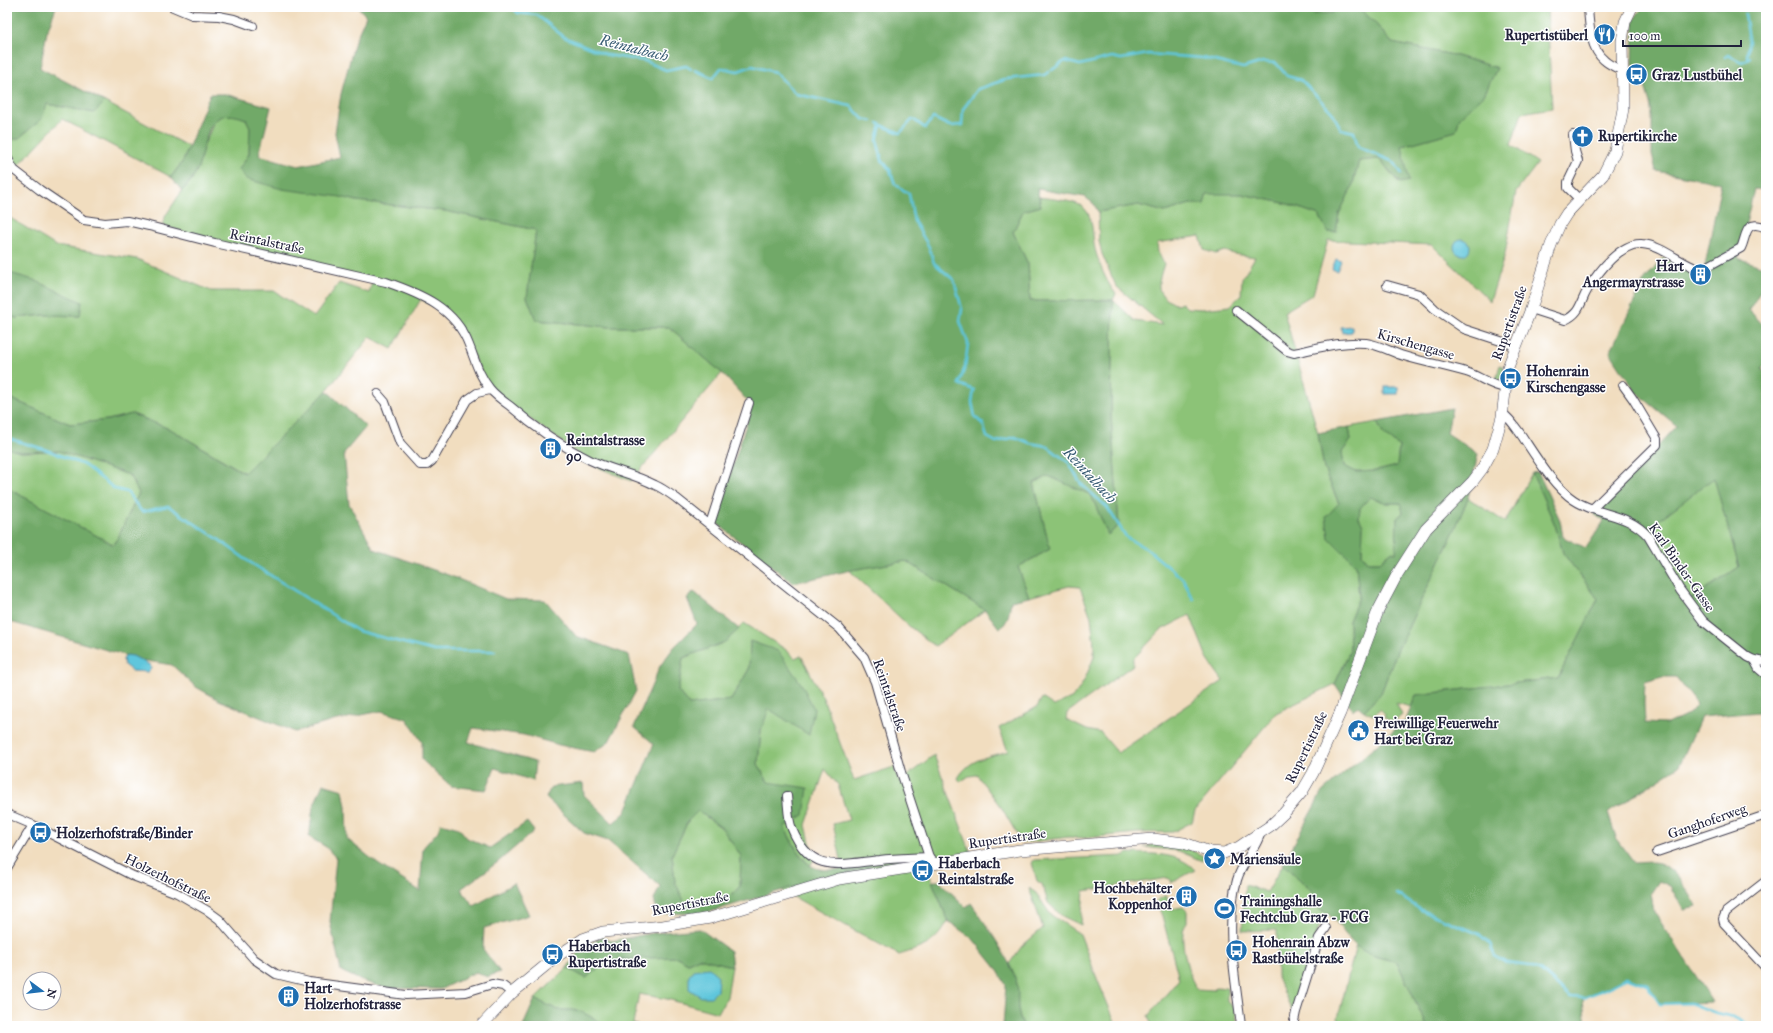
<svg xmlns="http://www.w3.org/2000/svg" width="1773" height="1033" font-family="'IM FELL Great Primer',serif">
  <rect width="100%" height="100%" fill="#fff"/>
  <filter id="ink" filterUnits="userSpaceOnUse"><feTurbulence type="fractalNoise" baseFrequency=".025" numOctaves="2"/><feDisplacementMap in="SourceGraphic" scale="8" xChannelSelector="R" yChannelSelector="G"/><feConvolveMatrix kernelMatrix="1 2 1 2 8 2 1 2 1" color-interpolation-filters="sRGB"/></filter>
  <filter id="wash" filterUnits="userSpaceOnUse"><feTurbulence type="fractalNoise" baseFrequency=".012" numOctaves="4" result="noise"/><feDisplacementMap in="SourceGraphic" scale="16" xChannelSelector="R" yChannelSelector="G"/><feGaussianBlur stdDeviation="0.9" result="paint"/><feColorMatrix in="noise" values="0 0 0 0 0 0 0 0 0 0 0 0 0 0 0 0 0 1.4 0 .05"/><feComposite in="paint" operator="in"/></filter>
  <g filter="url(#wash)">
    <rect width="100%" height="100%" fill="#f1ddbf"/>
    <g fill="#8cc377" stroke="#577259" fill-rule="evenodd">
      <polygon points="1307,7 1338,7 1332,13 1313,14"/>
      <path d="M1358 7H1547L1552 108 1522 113 1511 145 1538 163 1516 192 1505 254 1490 301 1432 245 1328 240 1313 294 1284 312 1318 433 1324 469 1339 504 1329 538 1356 565 1359 597 1349 621 1350 651 1335 684 1276 713 1195 811 1192 822 1173 832 1137 833 1085 838 1069 837 1022 843 1003 810 977 775 969 776 960 782 958 778C970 758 988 757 1008 751L999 728 1037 707 1042 698 1054 706 1073 697 1079 689 1085 679 1094 657V645L1091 617 1080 587 1069 586 1029 597 1018 567 1050 549 1034 483 1048 475 1091 495 1108 534 1119 525 1111 416 1113 300 1030 301 1028 264 1013 232 1023 211 1041 206 1039 197C1050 199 1076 200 1084 208 1094 217 1092 237 1095 249 1099 264 1106 282 1116 294L1113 300 1135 321 1163 325 1116 286 1102 254 1099 241 1098 212 1138 205 1165 212 1190 204H1204L1207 193 1242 194 1288 204 1319 215 1328 232H1336L1339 214 1352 187 1359 161 1379 159 1399 183 1402 146 1456 131 1459 117 1484 95 1497 68 1453 55 1392 43 1375 23ZM1200 236 1204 250 1216 254 1225 251 1234 254 1255 257 1242 279 1241 295 1230 306 1202 309 1187 308 1182 303 1177 305C1154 294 1157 286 1164 264L1158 252 1157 243ZM1190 615 1208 660 1223 681 1118 753 1101 733 1087 730 1066 720 1067 713 1133 665V659L1161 630Z"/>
      <polygon points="105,102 189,147 183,161 171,177 62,119 14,170 7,157 7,141 19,138 47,104 94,113"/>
      <polygon points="223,115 235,115 246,119 250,127 249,154 239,169 357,201 445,211 536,230 527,297 536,320 610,327 669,327 722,373 631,481 595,466 490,390 454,318 421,299 392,349 370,337 323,395 245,473 172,430 133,414 108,420 70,424 7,397 7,316 16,318 45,315 80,316 10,273 7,275 7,216 56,246 137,259 211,291 274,291 314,317 339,283 369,293 373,279 215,243 162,225 166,215 182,191 191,181 199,165 201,152 215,120"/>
      <polygon points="1500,365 1504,367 1501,378 1495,383"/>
      <polygon points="1377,422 1383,434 1399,446 1397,466 1377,471 1356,472 1344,466 1342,452 1351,440 1349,427"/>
      <polygon points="7,448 20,452 59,451 129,475 139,493 114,545 7,488"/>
      <polygon points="1532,473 1555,525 1563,553 1598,599 1558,678 1416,695 1411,707 1396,703 1402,715 1392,723 1384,717 1385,714 1380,709 1373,715 1364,711 1381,693 1397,651 1455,529 1468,498 1505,522"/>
      <polygon points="1714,477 1739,567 1691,599 1647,529"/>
      <polygon points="1370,496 1387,503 1401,503 1403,513 1397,518 1397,553 1391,552 1380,562 1368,562 1362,554 1363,525 1359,518 1360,508"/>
      <polygon points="906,561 985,610 935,646 910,627 849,570"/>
      <path d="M744 623 785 649 795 658 801 655 823 698 854 780 894 767 899 782 934 755 971 853 924 861 948 921C934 945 924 947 899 955L781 890 827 877 872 868 867 864 843 868 833 824 849 820 838 785 825 769 806 825 814 859 810 866 798 852 784 827 768 782 758 764 761 730 768 709 750 641 749 669 731 700 689 705 678 691 683 658 725 642Z"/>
      <polygon points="698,811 722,828 741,856 740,886 732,895 687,907 675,882 672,855 688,821"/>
      <polygon points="1155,844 1189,849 1205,857 1202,861 1179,851 1144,847"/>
      <path d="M1128 853C1151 854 1179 852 1195 870L1171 883 1172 881 1168 878 1084 891 1081 925 1062 916 1048 903 1042 884 1037 881 1032 863 1034 860 1125 856Z"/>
      <polygon points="1283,864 1314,893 1319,909 1330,913 1322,918 1292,1011 1277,977 1277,930 1242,931 1245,885 1267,892"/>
      <polygon points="1029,888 1036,893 1051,915 1080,934 1098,981 1117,1026 1023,1025 1017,1008 1017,984 1009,964 1022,946 1043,928"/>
      <path d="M1166 895 1171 909 1183 907 1187 911V922C1176 933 1189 976 1196 989L1214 990 1216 987 1227 988V1002L1235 1008 1238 1026H1152L1148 1016 1179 979 1162 916 1156 901Z"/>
      <polygon points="1356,945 1374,956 1397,962 1427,1026 1341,1026 1338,1018"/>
      <polygon points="654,957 677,957 688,963 699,958 732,966 727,997 718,1013 667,999 639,994 633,1024 640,1026 608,1026 578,1010 558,1010 535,999 567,968 586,978 606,962"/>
    </g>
    <g fill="#71a968" stroke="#4a6652" fill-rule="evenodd">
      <polygon points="7,7 56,7 47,32 40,68 105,102 94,113 47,104 42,119 19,138 7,141"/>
      <path d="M358 7H1307L1313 14 1332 13 1338 7H1358L1375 23 1392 43 1453 55 1497 68 1484 95 1460 117 1456 131 1402 146 1409 181 1400 183 1379 159 1359 161 1352 187 1339 214 1336 232H1328L1319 215 1288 204 1242 194H1207L1204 204H1190L1165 212 1138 205 1098 212 1094 204 1085 197 1037 189 1041 206 1023 211 1013 232 1028 264 1030 301 1113 300 1111 416 1119 525 1108 535 1091 495 1048 476 1034 483 1050 549 1018 567 1029 597 1011 601C1009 611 1009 624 999 628L985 610 906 561 852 570 793 583 715 522 752 406 722 373 669 327H610L536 320 527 297 536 230 445 211 357 201 341 197 282 189 246 179 239 169 249 154 250 127 246 119C208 104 207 137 199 165 196 175 189 183 182 191L171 177 183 161 210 94H225L271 107 259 155 298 166 340 157 335 133 341 94 355 41 366 16Z"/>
      <path d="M1643 7H1766V190L1754 189 1738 258 1766 268V282L1749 310 1766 328V364L1762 369 1766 373V787L1759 712 1701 717 1679 766 1608 813 1617 840 1634 863C1641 863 1652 861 1659 863 1675 868 1690 893 1697 907L1684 910 1670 886 1659 881 1651 893 1654 912 1713 1002 1660 1004 1647 985 1626 977 1621 982 1615 983 1583 999 1586 1026H1427L1397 962C1382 958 1368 956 1356 946 1341 933 1339 918 1319 909L1314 893 1283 864 1322 792 1406 720 1416 695 1558 678 1598 599 1563 553 1555 525 1532 473 1538 472 1560 520 1563 537 1586 548 1604 521 1594 514 1677 426 1636 392 1610 352 1644 281 1663 258 1703 276 1721 183 1656 171 1652 155V116L1650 103 1644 83 1633 64 1634 19ZM1714 478 1739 567 1691 599 1647 529ZM1662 677H1676L1697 704 1690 713 1667 724 1645 723 1644 703 1645 682Z"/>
      <polygon points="10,273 34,280 82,302 80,316 45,315 16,318 7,316 7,275"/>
      <polygon points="327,391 366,427 344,453 349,504 374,549 451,576 506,599 545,600 576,636 629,655 636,691 608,743 594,752 559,745 524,735 473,728 468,742 535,762 533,781 495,768 486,790 451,786 422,760 422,742 407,719 381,711 333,721 295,732 219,700 196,687 172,665 141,660 7,621 7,488 114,545 139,493 129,475 59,451 20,452 7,448 7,397 70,424 108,420 132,414 172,430 244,473"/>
      <path d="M1452 408 1447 433 1478 454 1468 498 1455 529 1397 651 1381 693 1364 711 1358 706 1353 711 1335 684 1350 651 1349 621 1359 597 1356 565 1329 538 1326 517 1339 503 1324 469 1318 433 1349 427 1351 440 1342 452 1344 466 1356 472 1377 471 1397 466 1399 446 1383 434 1377 422ZM1370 497 1387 503H1401L1403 513 1397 518 1396 553 1391 552 1380 562H1368L1362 554 1363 525 1359 518 1360 508Z"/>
      <path d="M694 592 739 629 725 642 683 658 678 691 689 705 731 700 749 669 750 641 778 651 802 685 814 709 809 735 769 709 761 730 758 764 768 782 808 788 804 815 784 827C791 839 798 857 810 865 823 875 852 867 867 864L872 868 827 877 706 913 658 914 654 900 660 886 608 841 584 833 546 798 551 787 583 783 584 795 613 823 625 813 654 744 634 727 660 666 674 647 697 624 687 598ZM698 811 722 828 741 856 740 886 732 895 687 907 675 882 672 855 688 821Z"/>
      <polygon points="323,784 343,790 346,806 347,839 378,864 420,891 423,848 438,831 441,823 459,828 467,838 490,848 527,822 534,831 498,862 461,889 474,906 514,883 529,915 484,928 483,949 500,972 487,977 476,972 441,989 385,988 362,981 341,971 330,922 336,858 326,847 309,837 313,807"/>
      <path d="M932 881H939L966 907 971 903C985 923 1011 960 1017 984 1020 1001 1014 1009 1024 1026H1003L1006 985 997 969 973 939 948 921Z"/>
      <polygon points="700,929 730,951 732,966 699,958 688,963 677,957 627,959 606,962 586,978 567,968 578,952 602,937 611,941 653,933"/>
      <polygon points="535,999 558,1010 578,1010 608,1026 523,1026"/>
    </g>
    <g fill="#5fc6dc" stroke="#40748c">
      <circle cx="1462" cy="247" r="8"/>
      <polygon points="1336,259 1341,261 1337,271 1332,269"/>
      <polygon points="1352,326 1352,332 1342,333 1341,327"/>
      <rect x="1385" y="387" width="13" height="7"/>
      <polygon points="126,655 133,656 150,665 151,669 148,672 132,671 124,665 123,659"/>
      <polygon points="709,968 718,976 717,991 711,997 701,997 689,989 689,976 693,970"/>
    </g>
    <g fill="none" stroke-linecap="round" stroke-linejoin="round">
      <g stroke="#5fc6dc" stroke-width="2.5">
        <polyline points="512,7 518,13 537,15 564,37 607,55 645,61 666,70 686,66 691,69"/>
        <polyline points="1745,15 1749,39 1747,57"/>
        <polyline points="1725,57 1728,55 1742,62 1750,57"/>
        <polyline points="695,70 713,78 721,68 738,71 752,66 775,72 796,94 851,106 863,119 872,121"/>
        <polyline points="1052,70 1065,61 1080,65 1112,57 1121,59 1148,54 1203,58 1243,68 1263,62 1276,63 1287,76 1301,80 1332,112 1341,129 1354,132 1358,147 1394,162 1402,174"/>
        <polyline points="878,123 881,125 877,140 882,160 890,170 895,184 909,194 914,221 929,247 934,263 954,280 962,309 960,321 968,343 965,367 959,384 974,390 972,402 975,417 983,424 987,437 996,442 1015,437 1030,443 1047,446 1069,463 1081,484 1107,507 1127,538 1147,549 1183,579 1193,599"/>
        <polyline points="881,125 900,133 913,119 925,128 933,118 950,126 962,125 963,109 978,89 1007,79 1044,75 1049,72"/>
        <polyline points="7,438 47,450 84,465 115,489 127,492 142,512 168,506 218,539 248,561 358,631 434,651 495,651"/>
        <polyline points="1397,894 1421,910 1479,934 1490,944 1495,956 1506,963 1530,966 1541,971 1570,997 1585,998"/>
        <path d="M1586 997C1597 992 1619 984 1626 977L1647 985 1660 1004 1690 1003 1716 1013 1733 1017 1752 1026"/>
      </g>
    </g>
  </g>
  <g filter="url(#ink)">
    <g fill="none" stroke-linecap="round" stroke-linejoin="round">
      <defs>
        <g id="street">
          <polyline points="173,7 192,15 219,16 234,19 253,26"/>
          <path d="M1588 7C1589 23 1590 49 1604 60 1609 65 1617 68 1623 71"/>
          <polyline points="1573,135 1575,151 1578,161 1568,182 1568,188 1579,199"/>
          <path d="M7 157 14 170 40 190 84 220 105 223 127 221 149 226 215 243 386 282C421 294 455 308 469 345 475 360 479 376 490 389 495 395 503 401 510 406 535 428 561 446 590 460 611 470 635 474 655 485 662 488 669 493 676 498L839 628 864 657 875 682 901 772 929 857 936 864"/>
          <polyline points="1387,285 1419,294 1435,309 1464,329 1516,346"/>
          <path d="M1531 309 1565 320C1581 313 1580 302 1588 289 1598 272 1621 242 1642 244 1662 245 1682 265 1701 270L1741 248C1747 236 1744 218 1766 228"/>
          <path d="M1236 310 1287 351 1294 353C1318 348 1342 341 1366 343 1380 345 1391 352 1404 356 1424 362 1445 366 1466 372 1480 376 1488 385 1505 388"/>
          <polyline points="378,394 385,402 400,443 420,465 427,465 432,461 467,400 477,393 490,390"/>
          <path d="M1502 413C1511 419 1516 428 1522 436 1536 457 1554 487 1574 500 1599 517 1627 512 1648 536L1680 590 1703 621 1748 657 1754 660 1766 662"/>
          <polyline points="1592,509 1657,445 1657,439 1633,399 1623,385"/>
          <polyline points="710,524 749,403"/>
          <polyline points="1754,660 1759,669 1766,675"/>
          <path d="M787 796C788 806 788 820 792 829 811 875 840 864 880 860 896 858 913 858 929 857"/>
          <polyline points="7,814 33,825 133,876 177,893 208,911 219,919 254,959 276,974 309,982 406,995 466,992 492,984 503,986 512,993"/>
          <polyline points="1657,852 1766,815"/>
          <polyline points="7,868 33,825"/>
          <polyline points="1766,881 1726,912 1723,919 1724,923 1766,968"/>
          <path d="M1241 1026C1236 981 1224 925 1237 880 1242 862 1256 849 1261 832"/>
          <polyline points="1293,1026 1296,1012 1319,938 1326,928"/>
        </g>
        <polyline id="secondary" points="481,1026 512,993 556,957 583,939 603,932 663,926 710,918 839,879 1020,850 1153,839 1184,843 1210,852 1224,853 1239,847 1270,826 1284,813 1302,792 1313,773 1340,713 1378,611 1398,573 1426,529 1473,481 1482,469 1493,449 1502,417 1508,367 1531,309 1551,245 1560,224 1567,213 1603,175 1615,151 1623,109 1622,41 1625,22 1632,7"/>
      </defs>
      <use href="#street" stroke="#413e4f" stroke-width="10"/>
      <use href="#secondary" stroke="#413e4f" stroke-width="12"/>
      <use href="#street" stroke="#fff" stroke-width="8"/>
      <use href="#secondary" stroke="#fff" stroke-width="11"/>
    </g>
  </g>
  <defs>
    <symbol id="restaurant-disc" viewBox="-11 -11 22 22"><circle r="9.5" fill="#1f6fb2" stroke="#fff"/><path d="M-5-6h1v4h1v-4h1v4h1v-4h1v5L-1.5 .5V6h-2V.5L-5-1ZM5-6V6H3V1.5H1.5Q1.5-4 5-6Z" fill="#fff"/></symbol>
    <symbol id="bus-disc" viewBox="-11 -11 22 22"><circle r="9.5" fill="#1f6fb2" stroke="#fff"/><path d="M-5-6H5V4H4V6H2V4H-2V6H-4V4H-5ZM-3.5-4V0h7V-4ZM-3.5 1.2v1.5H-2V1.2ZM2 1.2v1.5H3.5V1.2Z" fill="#fff"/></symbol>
    <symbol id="church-disc" viewBox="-11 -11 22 22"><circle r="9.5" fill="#1f6fb2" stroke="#fff"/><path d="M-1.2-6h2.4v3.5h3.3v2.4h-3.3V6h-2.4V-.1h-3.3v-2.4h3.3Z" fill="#fff"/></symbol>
    <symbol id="building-disc" viewBox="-11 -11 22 22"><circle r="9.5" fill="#1f6fb2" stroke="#fff"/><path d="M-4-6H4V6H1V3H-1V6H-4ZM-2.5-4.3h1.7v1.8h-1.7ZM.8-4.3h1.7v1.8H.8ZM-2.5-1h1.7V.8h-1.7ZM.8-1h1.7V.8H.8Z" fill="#fff"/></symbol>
    <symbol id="civic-disc" viewBox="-11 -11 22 22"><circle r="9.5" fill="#1f6fb2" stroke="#fff"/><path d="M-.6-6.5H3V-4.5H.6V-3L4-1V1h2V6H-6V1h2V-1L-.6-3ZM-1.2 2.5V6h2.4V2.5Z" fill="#fff"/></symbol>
    <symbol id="sight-disc" viewBox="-11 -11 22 22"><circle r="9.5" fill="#1f6fb2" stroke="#fff"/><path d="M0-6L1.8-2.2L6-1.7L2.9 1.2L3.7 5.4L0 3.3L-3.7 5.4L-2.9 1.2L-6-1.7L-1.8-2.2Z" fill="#fff"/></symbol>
    <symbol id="stadium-disc" viewBox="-11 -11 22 22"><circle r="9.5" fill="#1f6fb2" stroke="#fff"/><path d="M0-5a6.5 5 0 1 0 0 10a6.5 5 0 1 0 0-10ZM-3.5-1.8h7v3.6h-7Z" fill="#fff"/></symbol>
  </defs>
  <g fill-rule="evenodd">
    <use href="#restaurant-disc" x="1592" y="22" width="25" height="25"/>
    <use href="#bus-disc" x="1624" y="62" width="25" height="25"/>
    <use href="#church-disc" x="1570" y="124" width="25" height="25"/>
    <use href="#building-disc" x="1688" y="262" width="25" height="25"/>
    <use href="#bus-disc" x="1498" y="366" width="25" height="25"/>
    <use href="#building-disc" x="538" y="436" width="25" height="25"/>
    <use href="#civic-disc" x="1346" y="718" width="25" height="25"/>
    <use href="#bus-disc" x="28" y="820" width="25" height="25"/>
    <use href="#sight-disc" x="1202" y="846" width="25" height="25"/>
    <use href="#bus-disc" x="910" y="858" width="25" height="25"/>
    <use href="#building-disc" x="1174" y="884" width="25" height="25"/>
    <use href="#stadium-disc" x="1212" y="896" width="25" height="25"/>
    <use href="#bus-disc" x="1224" y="938" width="25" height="25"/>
    <use href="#bus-disc" x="540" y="942" width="25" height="25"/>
    <use href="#building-disc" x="276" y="984" width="25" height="25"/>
  </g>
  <g text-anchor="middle" stroke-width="3" stroke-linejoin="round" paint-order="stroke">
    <g font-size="14" font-weight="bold" fill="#22223b" stroke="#fff" text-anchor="start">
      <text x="1588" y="40" text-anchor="end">Rupertistüberl</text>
      <text x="1652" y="80">Graz Lustbühel</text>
      <text x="1598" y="141">Rupertikirche</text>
      <text x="1684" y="271" text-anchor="end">Hart<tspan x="1684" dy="16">Angermayrstrasse</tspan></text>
      <text x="1526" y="376">Hohenrain<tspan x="1526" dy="16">Kirschengasse</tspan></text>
      <text x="566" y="445">Reintalstrasse<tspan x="566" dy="16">90</tspan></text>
      <text x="1374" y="728">Freiwillige Feuerwehr<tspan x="1374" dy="16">Hart bei Graz</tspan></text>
      <text x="56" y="838">Holzerhofstraße/Binder</text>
      <text x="1230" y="864">Mariensäule</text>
      <text x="938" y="868">Haberbach<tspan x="938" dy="16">Reintalstraße</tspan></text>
      <text x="1172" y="893" text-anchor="end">Hochbehälter<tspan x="1172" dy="16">Koppenhof</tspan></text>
      <text x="1240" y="906">Trainingshalle<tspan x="1240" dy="16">Fechtclub Graz - FCG</tspan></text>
      <text x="1252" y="947">Hohenrain Abzw<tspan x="1252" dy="16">Rastbühelstraße</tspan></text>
      <text x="568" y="951">Haberbach<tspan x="568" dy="16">Rupertistraße</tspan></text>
      <text x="304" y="993">Hart<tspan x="304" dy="16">Holzerhofstrasse</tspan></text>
    </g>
    <g font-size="14" fill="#22223b" stroke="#fff">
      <text transform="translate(267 241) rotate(12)" y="5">Reintalstraße</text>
      <text transform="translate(1509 323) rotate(-70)" y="5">Rupertistraße</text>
      <text transform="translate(1416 344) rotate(16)" y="5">Kirschengasse</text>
      <text transform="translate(1682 567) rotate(55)" y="5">Karl Binder-Gasse</text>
      <text transform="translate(890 695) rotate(71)" y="5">Reintalstraße</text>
      <text transform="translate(1306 747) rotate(-64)" y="5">Rupertistraße</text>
      <text transform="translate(1707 821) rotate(-19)" y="5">Ganghoferweg</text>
      <text transform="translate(1007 838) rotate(-8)" y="5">Rupertistraße</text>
      <text transform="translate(168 878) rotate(26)" y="5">Holzerhofstraße</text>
      <text transform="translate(690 903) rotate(-11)" y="5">Rupertistraße</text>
    </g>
    <g font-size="15" font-style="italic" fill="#375b73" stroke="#fff">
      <text transform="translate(634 48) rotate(14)" y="5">Reintalbach</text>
      <text transform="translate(1090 475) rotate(47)" y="5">Reintalbach</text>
    </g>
  </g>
  <rect width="1773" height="1033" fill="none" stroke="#fff" stroke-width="24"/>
  <g transform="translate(42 991) rotate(105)"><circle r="19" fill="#ffffff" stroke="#a7a7b1"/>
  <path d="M0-3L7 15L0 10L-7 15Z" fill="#1f6fb2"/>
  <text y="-6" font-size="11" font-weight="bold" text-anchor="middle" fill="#22223b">N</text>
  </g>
  <path d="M1623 40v6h118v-6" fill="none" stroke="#22223b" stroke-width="2"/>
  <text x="1629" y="40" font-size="12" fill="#22223b" stroke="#ffffff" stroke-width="3" paint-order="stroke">100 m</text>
</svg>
